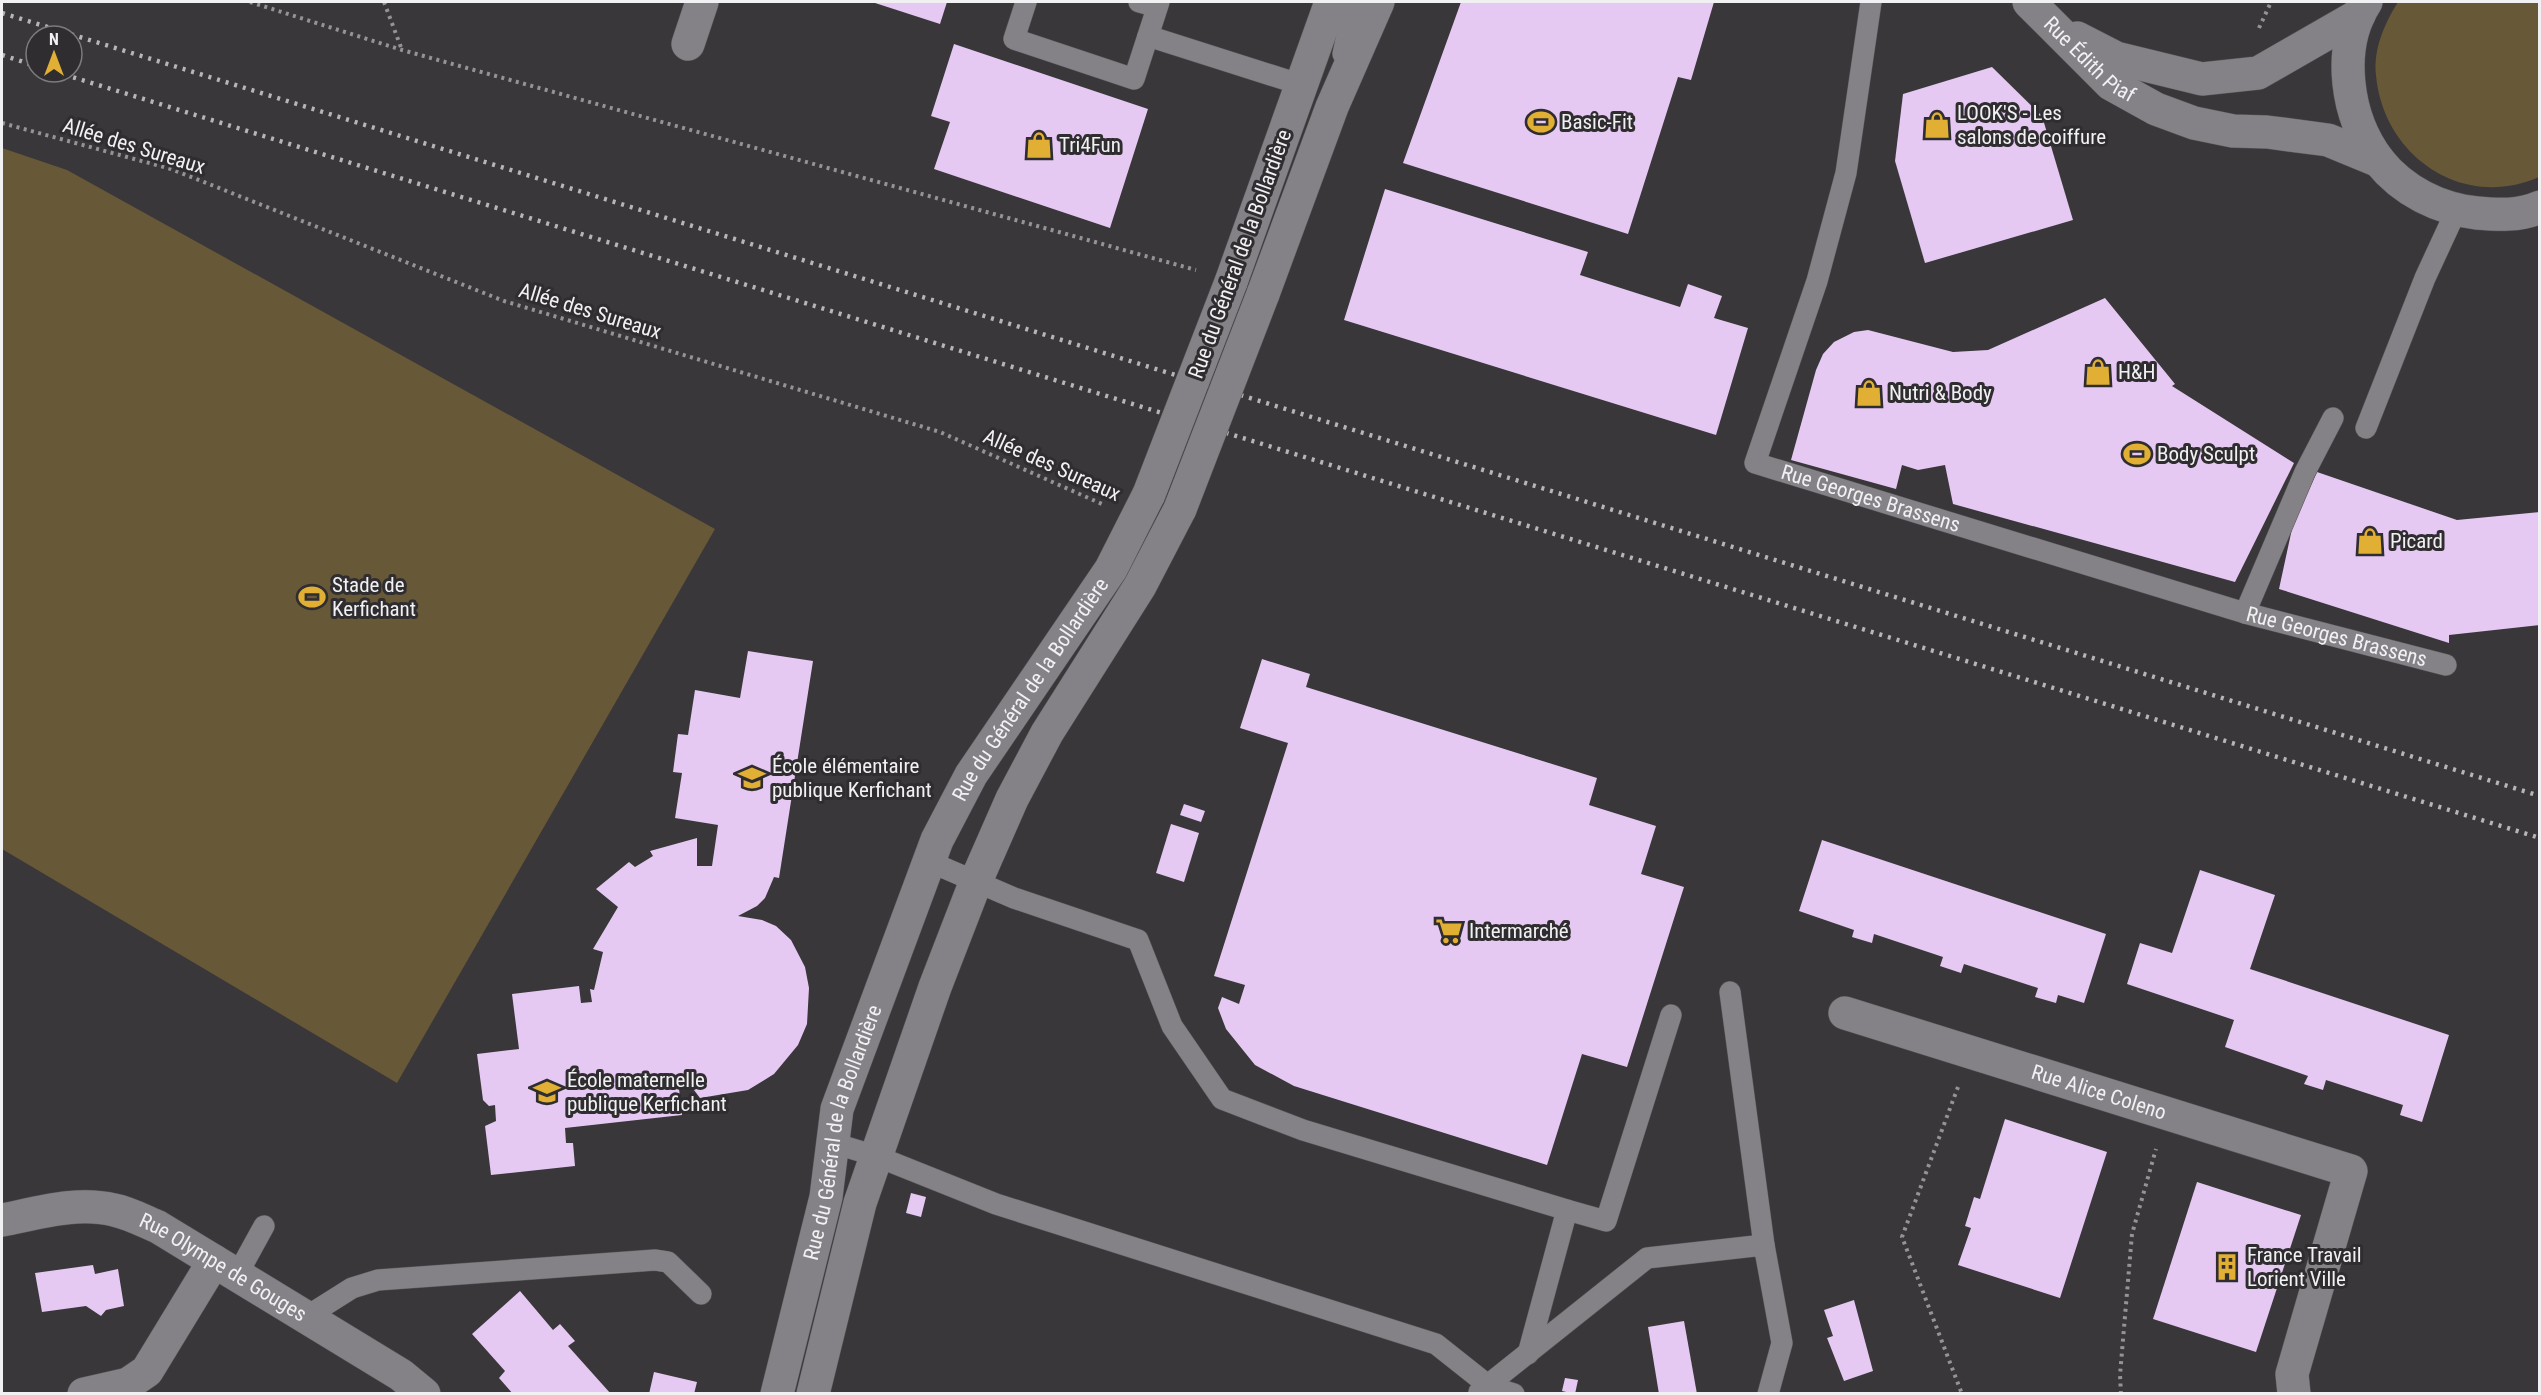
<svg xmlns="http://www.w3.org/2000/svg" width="2541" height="1395" font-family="'Roboto Condensed',sans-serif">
  <rect width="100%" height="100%" fill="#39373a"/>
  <g fill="#675838">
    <path d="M2398 2H2539V177C2463 211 2383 156 2376 75 2373 49 2385 23 2398 2Z"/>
    <polygon points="2,148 67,170 715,529 397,1083 2,849"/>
  </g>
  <g fill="#e5c9f3">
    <polygon points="872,2 947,2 940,24"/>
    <polygon points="1461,2 1714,2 1691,80 1678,77 1628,234 1403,163"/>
    <polygon points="954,44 1148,109 1110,228 934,169 950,122 931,116"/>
    <polygon points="1992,67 2042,116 2073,220 1925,263 1895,161 1903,94"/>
    <polygon points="1385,189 1588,252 1580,275 1680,307 1688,284 1722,296 1714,318 1748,328 1716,435 1344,320"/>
    <polygon points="2105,298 2175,384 2172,386 2294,463 2235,582 1953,504 1945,465 1918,470 1902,465 1896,489 1791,460 1816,370 1823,354 1834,342 1854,332 1868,330 1953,352 1988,350"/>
    <polygon points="2317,472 2457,520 2540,512 2540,625 2449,635 2449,643 2279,589 2293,524"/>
    <polygon points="748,651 813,661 779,878 774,877 765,898 757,906 738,916 762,920 776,926 791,940 805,967 809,988 807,1024 798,1045 774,1074 748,1090 700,1098 691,1086 690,1079 678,1080 682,1115 565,1128 566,1143 573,1143 575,1166 491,1175 485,1126 496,1121 495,1105 489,1106 483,1100 477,1054 519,1049 512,994 579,986 581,1003 592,1002 590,989 594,990 603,952 593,949 618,907 596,889 629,862 635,867 653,856 650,851 697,838 697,866 712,866 718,825 675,818 682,773 673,772 678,734 688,735 695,690 740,698"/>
    <polygon points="1262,659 1310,674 1306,687 1597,778 1589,805 1656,826 1641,874 1684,887 1627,1067 1582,1054 1547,1165 1294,1086 1255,1065 1226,1029 1218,1008 1222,997 1239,1004 1245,985 1214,976 1288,743 1240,728"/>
    <polygon points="1184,804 1205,811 1201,822 1180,815"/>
    <polygon points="1171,824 1199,833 1184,882 1156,873"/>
    <polygon points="1822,840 2106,934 2084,1003 2058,995 2056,1003 2035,997 2038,988 1964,964 1961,973 1940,966 1943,957 1874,934 1872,943 1852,937 1854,930 1799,911"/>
    <polygon points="2200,870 2275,895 2250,969 2449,1035 2422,1122 2400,1115 2403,1105 2326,1080 2323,1090 2304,1084 2308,1076 2225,1047 2234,1020 2127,984 2140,943 2172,953"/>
    <polygon points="2005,1119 2107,1152 2060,1298 1958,1265 1971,1228 1965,1226 1974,1197 1980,1199"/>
    <polygon points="2197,1182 2301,1215 2256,1352 2153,1319"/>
    <polygon points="911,1193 926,1197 921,1217 906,1213"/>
    <polygon points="93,1265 95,1274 118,1269 124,1306 106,1310 101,1316 86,1306 42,1312 35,1273"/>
    <polygon points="520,1291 553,1330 560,1324 575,1341 568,1346 611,1394 513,1394 499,1378 505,1371 472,1334"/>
    <polygon points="1854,1300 1873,1371 1844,1381 1827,1338 1833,1336 1824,1310"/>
    <polygon points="1684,1321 1697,1394 1659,1394 1648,1327"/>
    <polygon points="654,1372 697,1382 694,1394 649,1394"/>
    <polygon points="1565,1378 1578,1380 1575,1394 1562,1391"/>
  </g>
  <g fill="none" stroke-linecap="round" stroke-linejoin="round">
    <defs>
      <g id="lane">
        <polyline points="1026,2 1014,39 1134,79 1159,2"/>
        <polyline points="1139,2 1157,7"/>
        <path id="s1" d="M1871 2 1846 173 1817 281 1755 463 2245 613 2446 665"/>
        <polyline points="1148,36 1302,85"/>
        <polyline points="1343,54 1354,2"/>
        <polyline points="2366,428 2425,278 2456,211"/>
        <polyline points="2245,613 2305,472 2333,418"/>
        <polyline points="928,861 1014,898 1138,940 1172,1026 1222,1099 1303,1130 1567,1210 1528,1354"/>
        <polyline points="1730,992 1764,1245"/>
        <polyline points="833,1143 876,1156 996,1204 1436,1344 1489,1386 1514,1394"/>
        <polyline points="1567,1210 1606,1221 1671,1015"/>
        <polyline points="237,1275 264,1226"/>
        <polyline points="306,1317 352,1288 378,1280 655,1260 668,1262 701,1294"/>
        <polyline points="1479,1392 1647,1258 1764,1245 1782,1343 1768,1394"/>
      </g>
      <g id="street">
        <polyline points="688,44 702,2"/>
        <path id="s2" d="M1845 1013 2351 1171 2292 1374 2294 1394"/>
        <path id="s3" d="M2 1220C38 1213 77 1201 114 1210 129 1213 144 1221 158 1227L401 1375 424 1394"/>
        <polyline points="84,1394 128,1384 147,1371 214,1261"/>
      </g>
      <g id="secondary">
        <path id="s4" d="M2029 2 2111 84 2156 109 2194 123 2233 131 2267 132 2328 140 2379 161"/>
        <path d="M2366 2C2336 48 2346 118 2379 161 2403 191 2439 209 2477 213 2498 215 2520 216 2540 207"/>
        <polyline points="2077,38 2116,58 2202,79 2258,73 2359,15"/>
        <polyline points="1231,282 1331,2"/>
        <polyline points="1263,294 1332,107 1378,2"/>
        <path id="s5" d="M777 1394 826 1197 837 1109 937 840 971 775 1111 569 1149 494"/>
        <polyline points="813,1394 860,1203 935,987 976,881 1012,799 1047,733 1140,586 1180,509"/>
      </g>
    </defs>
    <use href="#lane" stroke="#565557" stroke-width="22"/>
    <use href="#street" stroke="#565557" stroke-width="34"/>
    <use href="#secondary" stroke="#565557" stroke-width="34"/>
    <g stroke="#959396" stroke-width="4" stroke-dasharray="3 4.5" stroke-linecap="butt">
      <polyline points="250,2 402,50 1196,270"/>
      <polyline points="384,2 402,50"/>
      <polyline points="2259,28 2271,2"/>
      <polyline points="2,123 171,169 504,301 940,432 1102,504"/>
      <polyline points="1958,1087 1902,1237 1962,1394"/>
      <polyline points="2121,1394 2120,1375 2132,1234 2156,1149"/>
    </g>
    <use href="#lane" stroke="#848286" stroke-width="21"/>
    <use href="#street" stroke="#848286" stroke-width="33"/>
    <use href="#secondary" stroke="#848286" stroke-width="33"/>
    <g stroke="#b6b5b7" stroke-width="4.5" stroke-dasharray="3 6" stroke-linecap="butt">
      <polyline points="2,13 2540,796"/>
      <polyline points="2,55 36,66"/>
      <polyline points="56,72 2540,838"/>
    </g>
    <defs>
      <g id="secondary-bridge">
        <polyline points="1149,494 1231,282"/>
        <polyline points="1180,509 1263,294"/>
      </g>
    </defs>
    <use href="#secondary-bridge" stroke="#565557" stroke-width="34" stroke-linecap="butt"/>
    <use href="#secondary-bridge" stroke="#848286" stroke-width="33"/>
  </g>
  <defs>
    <symbol id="stadium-bare" viewBox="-9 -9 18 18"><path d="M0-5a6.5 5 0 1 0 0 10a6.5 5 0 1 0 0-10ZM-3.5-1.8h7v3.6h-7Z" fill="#e1af34" stroke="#2f2d30" stroke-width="2.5" paint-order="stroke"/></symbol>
    <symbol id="shop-bare" viewBox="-9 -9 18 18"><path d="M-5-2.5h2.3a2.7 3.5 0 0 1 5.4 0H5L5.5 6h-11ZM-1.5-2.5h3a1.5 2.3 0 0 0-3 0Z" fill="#e1af34" stroke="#2f2d30" stroke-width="2.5" paint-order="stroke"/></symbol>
    <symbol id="school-bare" viewBox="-9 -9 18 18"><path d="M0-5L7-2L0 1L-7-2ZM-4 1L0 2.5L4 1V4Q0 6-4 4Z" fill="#e1af34" stroke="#2f2d30" stroke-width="2.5" paint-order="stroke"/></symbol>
    <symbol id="supermarket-bare" viewBox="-9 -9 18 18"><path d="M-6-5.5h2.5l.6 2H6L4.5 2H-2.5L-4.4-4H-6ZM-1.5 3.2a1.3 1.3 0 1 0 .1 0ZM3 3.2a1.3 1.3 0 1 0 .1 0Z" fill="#e1af34" stroke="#2f2d30" stroke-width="2.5" paint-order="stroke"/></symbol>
    <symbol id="building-bare" viewBox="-9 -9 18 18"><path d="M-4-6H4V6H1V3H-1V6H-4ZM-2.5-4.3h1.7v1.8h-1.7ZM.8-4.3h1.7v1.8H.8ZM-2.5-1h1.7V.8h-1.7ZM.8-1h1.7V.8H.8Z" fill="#e1af34" stroke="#2f2d30" stroke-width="2.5" paint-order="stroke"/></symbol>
  </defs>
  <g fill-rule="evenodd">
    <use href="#stadium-bare" x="1522" y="103" width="38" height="38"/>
    <use href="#shop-bare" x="1918" y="106" width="38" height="38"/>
    <use href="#shop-bare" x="1020" y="126" width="38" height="38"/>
    <use href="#shop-bare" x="2079" y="353" width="38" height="38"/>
    <use href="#shop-bare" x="1850" y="374" width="38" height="38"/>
    <use href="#stadium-bare" x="2118" y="435" width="38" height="38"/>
    <use href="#shop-bare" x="2351" y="522" width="38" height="38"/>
    <use href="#stadium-bare" x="293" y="578" width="38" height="38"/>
    <use href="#school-bare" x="733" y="759" width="38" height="38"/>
    <use href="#supermarket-bare" x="1430" y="912" width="38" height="38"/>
    <use href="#school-bare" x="528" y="1073" width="38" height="38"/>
    <use href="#building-bare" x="2208" y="1248" width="38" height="38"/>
  </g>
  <g text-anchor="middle" stroke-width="6" stroke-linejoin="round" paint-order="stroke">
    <g font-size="21" fill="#f1f0f2" stroke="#2f2d30">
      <text dy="7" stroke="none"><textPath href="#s4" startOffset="84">Rue Édith Piaf</textPath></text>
      <text transform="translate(134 146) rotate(17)" y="7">Allée des Sureaux</text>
      <text transform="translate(1240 254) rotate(-70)" y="7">Rue du Général de la Bollardière</text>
      <text transform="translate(590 311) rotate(17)" y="7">Allée des Sureaux</text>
      <text transform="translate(1052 465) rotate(24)" y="7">Allée des Sureaux</text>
      <text dy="7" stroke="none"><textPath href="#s1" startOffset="598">Rue Georges Brassens</textPath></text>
      <text dy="7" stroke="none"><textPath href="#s1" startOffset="1084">Rue Georges Brassens</textPath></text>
      <text dy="7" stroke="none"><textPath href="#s5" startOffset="756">Rue du Général de la Bollardière</textPath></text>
      <text dy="7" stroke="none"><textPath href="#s2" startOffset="266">Rue Alice Coleno</textPath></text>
      <text dy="7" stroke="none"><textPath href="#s5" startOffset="270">Rue du Général de la Bollardière</textPath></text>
      <text dy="7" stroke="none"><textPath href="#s3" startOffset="237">Rue Olympe de Gouges</textPath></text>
    </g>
    <g font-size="21" fill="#f1f0f2" stroke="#2f2d30" text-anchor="start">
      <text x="1957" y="120">LOOK'S - Les<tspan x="1957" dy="24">salons de coiffure</tspan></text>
      <text x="1561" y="129">Basic-Fit</text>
      <text x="1059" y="152">Tri4Fun</text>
      <text x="2118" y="379">H&amp;H</text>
      <text x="1889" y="400">Nutri &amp; Body</text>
      <text x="2157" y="461">Body Sculpt</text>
      <text x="2390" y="548">Picard</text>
      <text x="332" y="592">Stade de<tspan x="332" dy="24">Kerfichant</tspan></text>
      <text x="772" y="773">École élémentaire<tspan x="772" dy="24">publique Kerfichant</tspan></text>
      <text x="1469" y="938">Intermarché</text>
      <text x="567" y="1087">École maternelle<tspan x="567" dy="24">publique Kerfichant</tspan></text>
      <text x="2247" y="1262">France Travail<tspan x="2247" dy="24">Lorient Ville</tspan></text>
    </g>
  </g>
  <rect width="2541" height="1395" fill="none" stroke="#f1f0f2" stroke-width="6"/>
  <g transform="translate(54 54)"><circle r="28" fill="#2f2d30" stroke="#7d7b7e" stroke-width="1.5"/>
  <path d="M0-4.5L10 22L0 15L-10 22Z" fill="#e1af34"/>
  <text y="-9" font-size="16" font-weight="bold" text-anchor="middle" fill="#f1f0f2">N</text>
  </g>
</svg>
